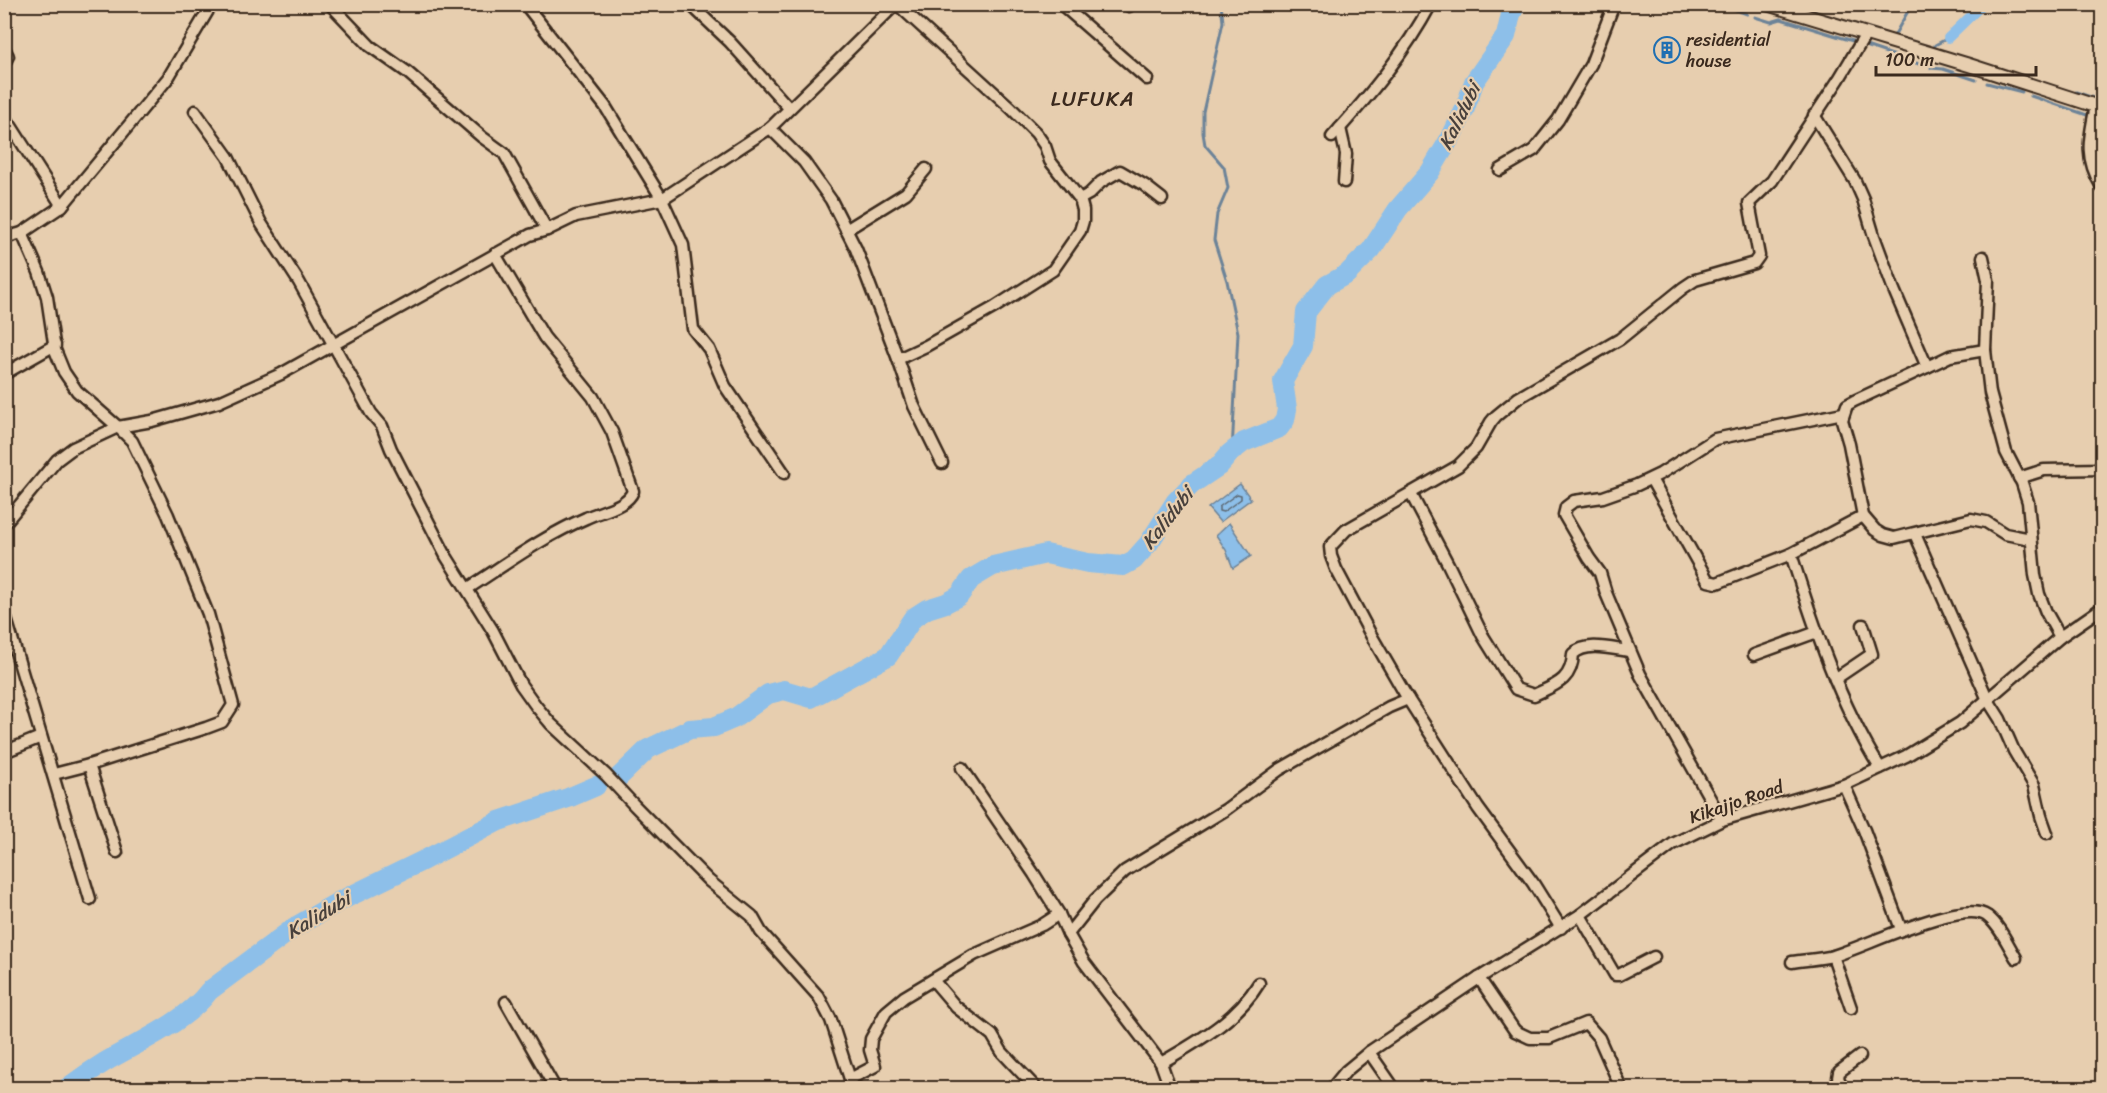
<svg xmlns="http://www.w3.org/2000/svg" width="2107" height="1093" font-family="Sriracha,sans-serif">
  <rect width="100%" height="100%" fill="#e7ceaf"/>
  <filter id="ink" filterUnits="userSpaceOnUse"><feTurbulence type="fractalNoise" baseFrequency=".0167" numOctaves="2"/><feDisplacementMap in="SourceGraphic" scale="12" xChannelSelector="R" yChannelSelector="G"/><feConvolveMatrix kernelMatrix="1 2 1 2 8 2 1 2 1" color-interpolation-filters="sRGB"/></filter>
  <g filter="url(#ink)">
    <g fill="#8dbfe9" stroke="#6c8398" stroke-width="1.5">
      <polygon points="1240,484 1251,499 1220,522 1208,508"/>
      <polygon points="1229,523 1251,556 1233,568 1226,550 1216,535"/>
    </g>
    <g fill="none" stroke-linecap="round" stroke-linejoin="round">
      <polygon stroke="#5c666f" stroke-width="1.5" points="1237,494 1241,495 1241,499 1223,512 1219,511 1219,507"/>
      <g stroke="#6c8398" stroke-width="3">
        <polyline points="1221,4 1223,22 1203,112 1203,133 1205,145 1224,167 1228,188 1217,214 1214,240 1227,281 1238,333 1232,452"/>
        <polyline points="1720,4 1747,14"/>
        <polyline points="1795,4 1821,14"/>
        <polyline points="1755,17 1771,22 1781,19 1856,42"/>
        <polyline points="1891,35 1894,36 1912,4"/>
        <polyline points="1866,46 1919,64"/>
        <polyline points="1934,50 1935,45 1948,38"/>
        <polyline points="1931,68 1943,69 1976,80"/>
        <polyline points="1987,83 2022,92"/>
        <polyline points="2076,92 2102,101"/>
        <polyline points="2031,96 2087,115"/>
        <polyline points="2100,119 2102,120"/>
      </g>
      <polyline stroke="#8dbfe9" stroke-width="10" points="1948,38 1983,4"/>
      <g stroke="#8dbfe9" stroke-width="20">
        <polyline points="618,778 648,749 690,729 714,727 735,718 768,694 784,690 811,698 888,656 913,618 927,609 946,603 959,596 971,579 993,566 1046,554 1088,563 1123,566 1134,560 1149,543 1176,501 1192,484 1219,466 1230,453 1244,442 1279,428 1285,420 1287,409 1283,381 1303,346 1306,312 1327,285 1347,274 1371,250 1398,209 1430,172 1452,135 1464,111 1474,82 1506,36 1511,14 1516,4"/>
        <path d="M67 1088C79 1079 92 1070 105 1062 139 1042 186 1022 209 991L295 927 340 901 424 860 499 821 568 798 596 786"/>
      </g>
      <defs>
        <g id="minor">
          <polyline points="330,4 370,46 407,72 482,137 504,153 547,230"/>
          <polyline points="525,4 605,106 662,199 683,245 693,329 709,349 725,386 784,473"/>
          <polyline points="690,4 730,42 789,108"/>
          <polyline points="897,4 1011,108 1036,133 1045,146 1050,161 1080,199 1083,210 1083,221 1080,231 1053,270 995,307 926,346 898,359"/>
          <polyline points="1061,4 1147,79"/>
          <polyline points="1128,4 1129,6"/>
          <polyline points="4,48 8,56 4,64"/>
          <path d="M2096 106C2089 139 2084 157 2102 187"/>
          <polyline points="195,111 228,157 261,223 299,282 371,413 382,426 391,449 446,556 493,631 521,685 536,706 551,724 606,775 635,806 709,881 752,916 761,932 819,997 831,1020 850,1079 850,1088"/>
          <polyline points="4,115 62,206"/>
          <polyline points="1814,115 1855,181 1863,199 1874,236 1894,290 1927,367 1854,401 1847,405 1842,420 1849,444 1863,516 1875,530 1883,535 1894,538 1971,519 1986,522 2005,534 2031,539"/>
          <polyline points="770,128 804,162 831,200 856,249 898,359 914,406 942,463"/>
          <polyline points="1340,128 1346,154 1344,182"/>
          <path d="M1332 137C1369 96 1405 53 1431 4"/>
          <polyline points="1500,170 1534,150 1558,120 1591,64 1614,4"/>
          <polyline points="1080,199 1089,194 1101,182 1120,171 1144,185 1162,199"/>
          <polyline points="846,230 906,193 926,169"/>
          <polyline points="22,233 39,272 47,297 55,350 64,372 77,391 118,427 132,441 168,515 208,614 233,705 222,722 206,728 89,765 54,774"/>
          <polyline points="4,238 22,233 62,206 168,78 212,4"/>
          <polyline points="1983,257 1988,280 1985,350 1990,393 2006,452 2022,483 2028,502 2035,575 2039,594 2046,612 2060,637"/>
          <polyline points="1927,367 1950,356 1985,350"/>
          <polyline points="4,374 55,345"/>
          <polyline points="2019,478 2044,470 2102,469"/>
          <polyline points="1651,479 1708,581 1717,583 1791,554"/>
          <path d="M1411 494 1448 564 1483 636 1516 689 1534 695C1555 685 1572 681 1573 654 1587 641 1612 649 1629 651"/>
          <path d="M1863 516 1791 554C1814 627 1839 702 1880 768"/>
          <polyline points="4,524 57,460 73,448 118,427 152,421 219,402 281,374 530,235 547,230 576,216 662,199 770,128 896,4"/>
          <polyline points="1915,534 1988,700 2000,719 2014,751 2034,785 2041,816 2047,833"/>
          <path d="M467 589C506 564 544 536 586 518 600 511 627 507 633 491L612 432 593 397 544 337 495 254"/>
          <polyline points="4,612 90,899"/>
          <polyline points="1754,655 1817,632"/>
          <polyline points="1835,679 1872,654 1863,625"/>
          <polyline points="4,752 41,737"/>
          <polyline points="89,765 117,852"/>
          <polyline points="962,768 1034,874 1059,914 1068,934 1084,962 1161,1063 1170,1088"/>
          <polyline points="1844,785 1864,830 1901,929"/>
          <polyline points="1722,820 1640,674 1606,593 1600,573 1589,558 1564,515 1566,507 1574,501 1603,497 1637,485 1660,474 1715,439 1843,413"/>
          <polyline points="1580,915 1615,975 1619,975 1654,957"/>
          <polyline points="1561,928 1533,883 1478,808 1408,699 1371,635 1336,569 1331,556 1330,547 1346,530 1458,466 1476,448 1491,422 1496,416 1518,398 1620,339 1683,288 1695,280 1754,263 1759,256 1749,203 1772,181 1839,79 1866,34"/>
          <polyline points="1068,934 1095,900 1125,871 1225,810 1279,770 1389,707 1408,699"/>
          <polyline points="1833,956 1851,1008"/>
          <path d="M1792 962C1805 960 1820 959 1833 956 1863 948 1962 898 1987 916 2000 926 2008 945 2016 958"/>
          <polyline points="1479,978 1515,1031 1530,1038 1549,1038 1586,1023 1599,1038 1621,1088"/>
          <polyline points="933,980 956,1007 992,1035 1002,1052 1036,1088"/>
          <polyline points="506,1002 555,1088"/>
          <polyline points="1369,1052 1394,1088"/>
          <path d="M1161 1063C1198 1041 1236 1021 1259 983"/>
          <polyline points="850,1079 875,1066 870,1050 871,1039 886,1012 904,997 974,955 1042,925 1059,914"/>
          <polyline points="1332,1088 1346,1071 1369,1052 1479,978 1580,915 1673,844 1722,820 1844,785 1906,756 1960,723 2060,637 2102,608"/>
          <polyline points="1843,1088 1838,1078 1839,1072 1860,1056"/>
        </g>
        <polyline id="tertiary" points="1767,4 1969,65 2102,108"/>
      </defs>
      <use href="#minor" stroke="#3b2a1e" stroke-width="15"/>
      <use href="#tertiary" stroke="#3b2a1e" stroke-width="16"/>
      <use href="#minor" stroke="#e7ceaf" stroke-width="10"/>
      <use href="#tertiary" stroke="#e7ceaf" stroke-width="12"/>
    </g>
  </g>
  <defs>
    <symbol id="building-ring" viewBox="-11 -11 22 22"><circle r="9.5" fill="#e7ceaf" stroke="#1f6fb2" stroke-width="1.5"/><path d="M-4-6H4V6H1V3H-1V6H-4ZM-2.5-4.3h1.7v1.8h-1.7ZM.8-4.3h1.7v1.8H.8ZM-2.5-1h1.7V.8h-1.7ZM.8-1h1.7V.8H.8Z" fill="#1f6fb2"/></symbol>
  </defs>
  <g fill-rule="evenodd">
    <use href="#building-ring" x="1652" y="35" width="30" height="30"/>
  </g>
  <g text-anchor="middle" stroke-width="4.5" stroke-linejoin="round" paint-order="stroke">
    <g font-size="18" fill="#3b2a1e" stroke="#e7ceaf" text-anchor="start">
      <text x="1686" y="46">residential<tspan x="1686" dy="21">house</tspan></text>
    </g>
    <g font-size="18" fill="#3b2a1e" stroke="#e7ceaf">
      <text transform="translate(1736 802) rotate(-19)" y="6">Kikajjo Road</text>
    </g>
    <g font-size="20" font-style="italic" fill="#47403c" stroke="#e7ceaf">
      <text transform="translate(1459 116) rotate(-64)" y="7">Kalidubi</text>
      <text transform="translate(1167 518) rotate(-52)" y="7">Kalidubi</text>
      <text transform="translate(318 915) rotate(-31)" y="7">Kalidubi</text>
    </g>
    <g font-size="21" letter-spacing="1.5" fill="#3b2a1e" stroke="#e7ceaf">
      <text x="1093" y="106">LUFUKA</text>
    </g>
  </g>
  <rect width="2107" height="1093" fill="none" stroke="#e7ceaf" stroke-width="24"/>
  <rect x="12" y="12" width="2083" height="1069" fill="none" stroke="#3b2a1e" stroke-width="2" filter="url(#ink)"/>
  <path d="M1876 66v9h160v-9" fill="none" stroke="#3b2a1e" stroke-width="3"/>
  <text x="1885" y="66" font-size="18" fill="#3b2a1e" stroke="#e7ceaf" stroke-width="4.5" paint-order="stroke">100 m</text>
</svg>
